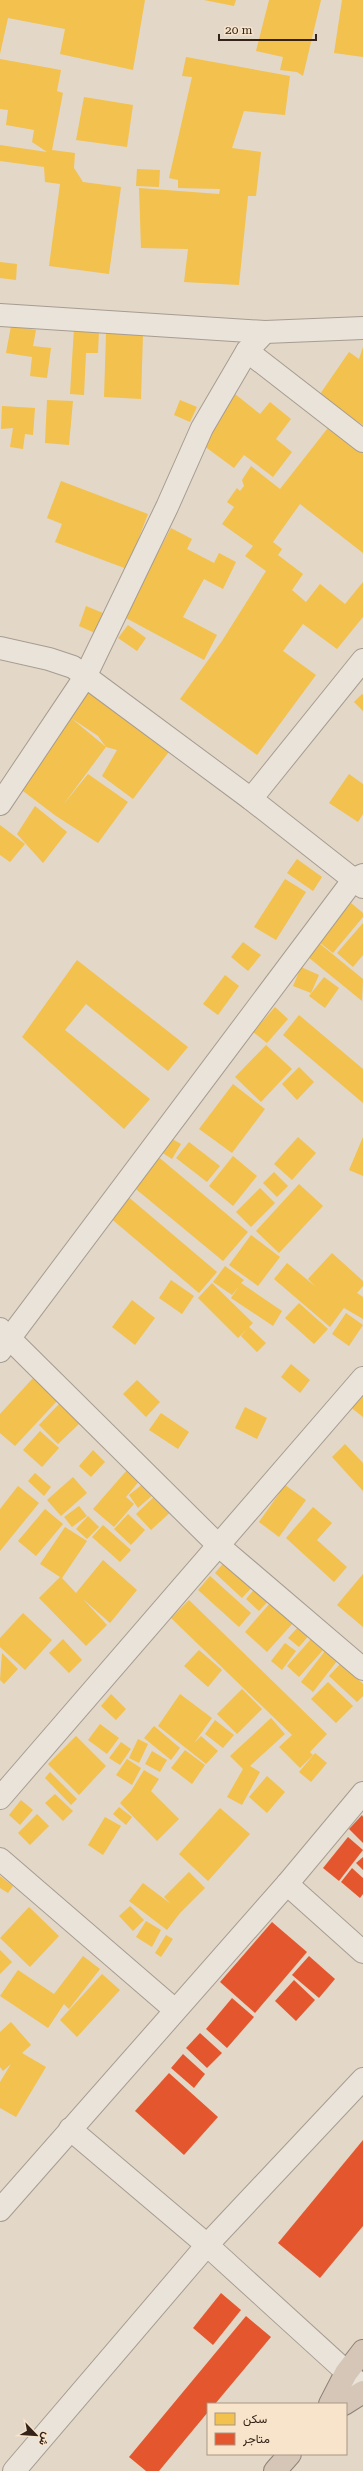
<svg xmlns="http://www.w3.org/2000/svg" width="363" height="2471" font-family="'Roboto Serif',Vazirmatn,serif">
  <rect width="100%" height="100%" fill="#e3d7c7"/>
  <g fill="#f2c14e">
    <polygon points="0,0 145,0 133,70 60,54 65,29 8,18 0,54"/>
    <polygon points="204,0 236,0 234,6"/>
    <polygon points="269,0 321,0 303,76 297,72 280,70 283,57 256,51"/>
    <polygon points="342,0 363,0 363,57 334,53"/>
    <polygon points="186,57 290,76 285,115 244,111 232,148 261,152 256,196 248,196 239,285 184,282 188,249 141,248 139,188 219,194 220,189 178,188 178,180 169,178 192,77 182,76"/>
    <polygon points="0,59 61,70 57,91 63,93 52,150 75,153 74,168 83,182 121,187 109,274 49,266 60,184 45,182 44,167 0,161 0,145 47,152 32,142 34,130 6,125 8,110 0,109"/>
    <polygon points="84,97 133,105 127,147 76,140"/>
    <polygon points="137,169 160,170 159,187 136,186"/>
    <polygon points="0,262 17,264 16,280 0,278"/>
    <polygon points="11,326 36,330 33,346 51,348 47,378 30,376 32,357 6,353"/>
    <polygon points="74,328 99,330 98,353 86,353 84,395 70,394"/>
    <polygon points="106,333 143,334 141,399 104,397"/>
    <polygon points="363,347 363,425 318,397 349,352 359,359"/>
    <polygon points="235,394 260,414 270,402 291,419 276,439 292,452 273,477 244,455 234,468 200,443"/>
    <polygon points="47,400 73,401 69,445 45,443"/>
    <polygon points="180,400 197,407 190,422 174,415"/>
    <polygon points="2,406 35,408 33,435 25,434 23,449 10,447 13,428 1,429"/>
    <polygon points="331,424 363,449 363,553 300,504 273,542 282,549 278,555 303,574 292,590 306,602 320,584 345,604 363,582 363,617 337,649 303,624 283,651 316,675 257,755 180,699 222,641 266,571 245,556 253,546 222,524 234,507 227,502 237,488 240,491 244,486 242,480 251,466 280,489"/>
    <polygon points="61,481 148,514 127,569 55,542 62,524 47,518"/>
    <polygon points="171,528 192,539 187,549 214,563 219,553 236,562 223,589 204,579 183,617 217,635 204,660 124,617"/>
    <polygon points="86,606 103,613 95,633 79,626"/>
    <polygon points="128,625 146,638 137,651 118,638"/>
    <polygon points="88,684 171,749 133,799 102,776 117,750 106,747 98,736 71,718 106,747 63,805 88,774 128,802 98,843 56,816 19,788"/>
    <polygon points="362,694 363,695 363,711 354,702"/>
    <polygon points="349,774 363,784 363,814 358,822 329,803"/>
    <polygon points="35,806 67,832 43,863 17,834"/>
    <polygon points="0,825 25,844 10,862 0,855"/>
    <polygon points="297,859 322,877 313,891 287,873"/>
    <polygon points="285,879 306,892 276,940 254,927"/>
    <polygon points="351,903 363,913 363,917 333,953 319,942"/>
    <polygon points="363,923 363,955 353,967 337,953"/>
    <polygon points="243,942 261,955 248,971 231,957"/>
    <polygon points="319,943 363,979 362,1001 308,957"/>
    <polygon points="77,960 188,1047 168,1071 86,1004 65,1030 150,1099 124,1129 22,1037"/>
    <polygon points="301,967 319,975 311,993 293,986"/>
    <polygon points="225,975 239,986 218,1015 203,1004"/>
    <polygon points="324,977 339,988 325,1008 309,996"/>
    <polygon points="275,1007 288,1019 267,1043 253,1032"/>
    <polygon points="299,1015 363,1069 363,1103 283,1035"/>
    <polygon points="266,1045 292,1069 261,1102 235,1077"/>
    <polygon points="299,1067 314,1082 297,1100 282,1084"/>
    <polygon points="233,1084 265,1109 232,1153 199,1129"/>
    <polygon points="167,1136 181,1144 172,1159 158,1150"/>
    <polygon points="298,1137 316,1153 292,1180 274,1164"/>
    <polygon points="363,1137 363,1176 349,1170"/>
    <polygon points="189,1142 220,1166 207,1182 176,1158"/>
    <polygon points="156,1155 248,1232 223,1261 131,1185"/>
    <polygon points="233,1156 257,1176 233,1206 209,1186"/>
    <polygon points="274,1172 288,1186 277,1197 263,1183"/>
    <polygon points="299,1184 323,1206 279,1253 256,1231"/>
    <polygon points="260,1188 275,1203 251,1227 236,1212"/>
    <polygon points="126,1195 217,1272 199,1293 108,1216"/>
    <polygon points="251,1235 280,1257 258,1286 229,1265"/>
    <polygon points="332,1253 363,1281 363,1286 357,1293 363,1297 363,1319 344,1308 346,1305 330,1327 274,1279 287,1263 316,1287 308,1279"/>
    <polygon points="225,1266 244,1280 241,1283 282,1311 273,1326 231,1298 239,1286 232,1295 213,1282"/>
    <polygon points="171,1280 194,1296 182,1314 159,1298"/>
    <polygon points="212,1283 253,1323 249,1327 266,1343 257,1352 241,1336 248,1328 238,1338 198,1298"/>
    <polygon points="132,1300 155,1318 135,1345 112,1327"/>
    <polygon points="299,1303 328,1329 314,1344 285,1318"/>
    <polygon points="346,1313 363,1325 349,1346 332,1334"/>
    <polygon points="291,1364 310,1380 300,1393 281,1377"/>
    <polygon points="34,1377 58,1400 15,1446 0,1433 0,1414"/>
    <polygon points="137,1380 160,1402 146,1417 123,1394"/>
    <polygon points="363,1387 363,1417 349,1406"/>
    <polygon points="59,1404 79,1424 58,1444 39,1425"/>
    <polygon points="245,1407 267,1418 257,1439 235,1428"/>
    <polygon points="161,1413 189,1432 178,1449 149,1430"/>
    <polygon points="40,1431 59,1448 42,1467 23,1450"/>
    <polygon points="345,1444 363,1463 363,1491 332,1457"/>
    <polygon points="93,1450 105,1462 91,1477 79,1466"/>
    <polygon points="128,1469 140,1480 126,1497 134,1504 114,1527 93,1509"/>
    <polygon points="35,1473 51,1487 44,1496 28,1481"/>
    <polygon points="73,1477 87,1493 61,1516 47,1500"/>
    <polygon points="144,1483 154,1494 138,1508 129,1495"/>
    <polygon points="285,1485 306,1500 279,1537 259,1522"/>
    <polygon points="18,1486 39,1503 0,1551 0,1509"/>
    <polygon points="158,1493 174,1509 151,1530 136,1514"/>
    <polygon points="79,1506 87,1516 72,1527 64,1517"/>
    <polygon points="313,1507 332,1523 317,1540 347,1567 334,1582 286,1538"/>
    <polygon points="45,1509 63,1524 36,1556 18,1541"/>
    <polygon points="128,1514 145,1530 131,1545 114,1529"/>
    <polygon points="88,1516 99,1527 87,1539 76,1529"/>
    <polygon points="103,1525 131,1550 120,1562 92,1537"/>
    <polygon points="65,1527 87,1541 62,1578 76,1593 103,1560 137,1590 110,1623 83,1599 107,1625 86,1646 39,1598 60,1577 40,1564"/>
    <polygon points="228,1558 256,1583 242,1598 215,1573"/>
    <polygon points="363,1574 363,1627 337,1605"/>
    <polygon points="210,1576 251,1613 239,1627 198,1590"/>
    <polygon points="257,1586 271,1598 259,1611 246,1599"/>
    <polygon points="189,1600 327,1734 310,1752 313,1755 300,1768 279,1747 292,1735 171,1618"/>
    <polygon points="271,1602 294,1622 267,1652 245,1632"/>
    <polygon points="23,1613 52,1640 25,1670 0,1647 0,1638"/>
    <polygon points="301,1624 311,1633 299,1647 288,1638"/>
    <polygon points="312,1638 324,1649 299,1677 287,1666"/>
    <polygon points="63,1639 82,1660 69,1673 49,1653"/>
    <polygon points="285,1643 296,1651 282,1670 271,1661"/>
    <polygon points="199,1650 222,1670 208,1687 184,1666"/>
    <polygon points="325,1651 337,1661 313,1692 301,1682"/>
    <polygon points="2,1653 18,1669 4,1684 0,1680"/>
    <polygon points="341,1663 363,1684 363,1696 357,1702 329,1676"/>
    <polygon points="328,1682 353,1706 336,1723 311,1699"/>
    <polygon points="242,1689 262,1709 237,1734 217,1714"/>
    <polygon points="111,1694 126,1709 116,1720 101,1706"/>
    <polygon points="180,1694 212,1718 194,1743 201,1736 218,1751 206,1764 158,1726"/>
    <polygon points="271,1718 285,1734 250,1766 260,1772 242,1805 227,1797 243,1769 230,1756"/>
    <polygon points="215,1720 234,1735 223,1748 205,1734"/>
    <polygon points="100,1724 119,1738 107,1754 88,1740"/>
    <polygon points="154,1726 180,1748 171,1760 144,1738"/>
    <polygon points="76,1736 106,1766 79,1795 48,1764"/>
    <polygon points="138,1739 148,1744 139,1763 129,1758"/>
    <polygon points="121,1742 131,1749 120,1765 109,1758"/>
    <polygon points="185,1750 205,1765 192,1784 171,1768"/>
    <polygon points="152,1751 167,1760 160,1772 145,1764"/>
    <polygon points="315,1753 327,1763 311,1782 299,1772"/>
    <polygon points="127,1759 141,1768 132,1785 116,1775"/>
    <polygon points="144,1770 159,1779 151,1791 179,1819 157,1841 120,1803 131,1791"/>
    <polygon points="50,1772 77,1799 71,1805 45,1778"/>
    <polygon points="267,1776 285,1792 267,1813 249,1797"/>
    <polygon points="55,1794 73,1811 63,1821 45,1803"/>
    <polygon points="21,1800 33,1810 20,1825 9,1815"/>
    <polygon points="119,1807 132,1817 126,1825 113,1814"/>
    <polygon points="220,1808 250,1834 208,1881 179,1854"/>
    <polygon points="37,1814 49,1826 30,1845 18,1833"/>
    <polygon points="105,1817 121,1826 103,1855 88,1845"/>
    <polygon points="189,1872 205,1888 180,1913 167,1930 129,1901 143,1883 171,1904 164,1897"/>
    <polygon points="0,1876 13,1886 8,1893 0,1888"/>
    <polygon points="130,1906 144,1920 133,1931 119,1916"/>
    <polygon points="29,1907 59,1936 30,1967 0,1938"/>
    <polygon points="146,1921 161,1930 152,1947 136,1937"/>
    <polygon points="166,1935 173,1939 161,1957 155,1953"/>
    <polygon points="0,1950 12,1962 0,1974"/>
    <polygon points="83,1956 100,1969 69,2009 64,2004 48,2028 0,1996 18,1970 54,1994"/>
    <polygon points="102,1974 120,1990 77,2037 60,2020"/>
    <polygon points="11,2022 31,2045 22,2053 46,2067 16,2117 0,2108 0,2082 11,2064 3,2071 0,2067 0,2032"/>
  </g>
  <g fill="#e4572e">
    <polygon points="362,1815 363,1817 363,1843 349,1829"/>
    <polygon points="348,1837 363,1850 339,1881 323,1868"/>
    <polygon points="363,1857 363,1870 356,1863"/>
    <polygon points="352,1868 363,1878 363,1894 360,1898 341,1882"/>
    <polygon points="272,1922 307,1952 255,2013 220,1982"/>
    <polygon points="309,1956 335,1979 319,1998 292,1975"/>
    <polygon points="294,1980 315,2000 296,2021 275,2001"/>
    <polygon points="232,1998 254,2017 227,2048 206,2029"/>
    <polygon points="200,2033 222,2053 207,2068 186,2048"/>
    <polygon points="183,2054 205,2074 194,2088 171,2068"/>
    <polygon points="169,2073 218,2117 184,2155 135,2111"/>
    <polygon points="363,2140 363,2226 320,2278 278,2243"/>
    <polygon points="221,2293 241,2310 213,2345 193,2328"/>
    <polygon points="246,2316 271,2337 215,2404 208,2404 208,2412 159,2471 146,2471 129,2457"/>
  </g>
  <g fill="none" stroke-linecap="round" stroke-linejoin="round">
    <defs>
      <g id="street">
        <polyline points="0,315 265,332 363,328"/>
        <polyline points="247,351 363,441"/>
        <polyline points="0,648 49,659 73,667 251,799 363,887"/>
        <polyline points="251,799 363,660"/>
        <polyline points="0,804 85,677 167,507 202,428 247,351 265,332"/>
        <polyline points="0,1329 219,1546 363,1669"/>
        <polyline points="0,1351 354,879 363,875"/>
        <polyline points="0,1798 363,1378"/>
        <polyline points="0,1859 175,2010"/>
        <polyline points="287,1884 363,1952"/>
        <polyline points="70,2129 207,2245 363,2387"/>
        <polyline points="0,2210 287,1884 363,1793"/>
        <polyline points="14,2471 207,2245 363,2079"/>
      </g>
      <g id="highway">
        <polyline points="330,2404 346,2373 363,2351"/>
        <polyline points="344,2404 363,2392"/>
        <polyline points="275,2471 290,2454"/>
      </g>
    </defs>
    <use href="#street" stroke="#a79c91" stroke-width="24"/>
    <use href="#highway" stroke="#8d8278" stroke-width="24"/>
    <use href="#street" stroke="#eae3d9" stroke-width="22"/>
    <use href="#highway" stroke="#d6c6b7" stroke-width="22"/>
  </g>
  <rect x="207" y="2403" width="140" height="52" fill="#f7e4ca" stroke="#a99784"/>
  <rect x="215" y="2413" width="20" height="12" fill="#f2c14e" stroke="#a99784"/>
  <text x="243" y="2423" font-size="12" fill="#35231a">سكن</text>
  <rect x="215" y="2433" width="20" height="12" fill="#e4572e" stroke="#a99784"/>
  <text x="243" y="2443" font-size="12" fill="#35231a">متاجر</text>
  <g transform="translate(36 2435) rotate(115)" stroke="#f7e4ca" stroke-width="3" paint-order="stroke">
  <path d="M0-3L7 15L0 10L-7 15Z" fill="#35231a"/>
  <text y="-6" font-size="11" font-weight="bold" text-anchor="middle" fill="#35231a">ش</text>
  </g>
  <path d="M219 34v6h97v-6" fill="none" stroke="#35231a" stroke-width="2"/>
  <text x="225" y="34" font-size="12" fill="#35231a" stroke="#f7e4ca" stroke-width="3" paint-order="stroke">20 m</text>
</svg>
